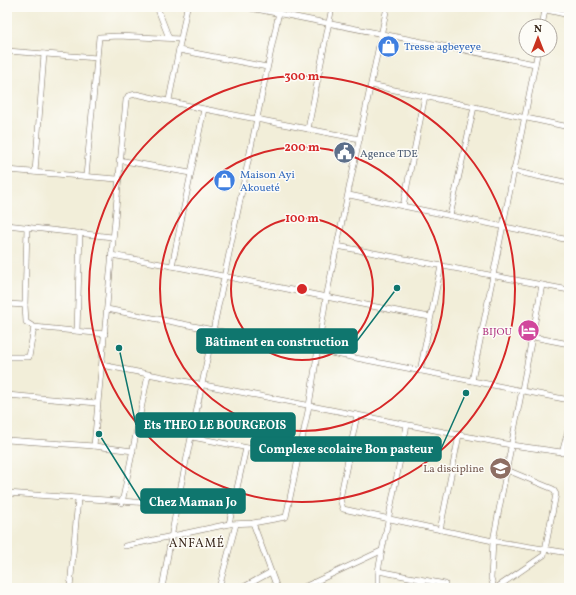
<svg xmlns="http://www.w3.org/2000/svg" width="576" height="595" font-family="Vollkorn,serif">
  <rect width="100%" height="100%" fill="#fdfcf7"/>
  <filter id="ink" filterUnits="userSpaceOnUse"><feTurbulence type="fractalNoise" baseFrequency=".025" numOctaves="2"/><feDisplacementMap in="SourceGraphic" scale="8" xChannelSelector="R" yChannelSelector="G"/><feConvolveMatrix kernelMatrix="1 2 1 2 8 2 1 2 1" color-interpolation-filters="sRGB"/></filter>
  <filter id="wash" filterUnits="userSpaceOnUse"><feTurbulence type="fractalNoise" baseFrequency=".012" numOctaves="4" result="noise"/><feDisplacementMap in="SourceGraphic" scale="16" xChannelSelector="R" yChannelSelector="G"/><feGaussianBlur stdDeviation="0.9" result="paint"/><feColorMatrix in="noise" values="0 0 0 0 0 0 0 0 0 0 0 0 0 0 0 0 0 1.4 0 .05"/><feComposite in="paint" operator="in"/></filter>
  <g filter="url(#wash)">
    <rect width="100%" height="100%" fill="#f2eed9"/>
  </g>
  <g filter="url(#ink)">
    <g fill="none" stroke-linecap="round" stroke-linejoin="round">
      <defs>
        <g id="minor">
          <polyline points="157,7 169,38"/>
          <polyline points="245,7 535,64"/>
          <polyline points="533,7 569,15"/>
          <polyline points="542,26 545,10"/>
          <polyline points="179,50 267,67"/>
          <polyline points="7,51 97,58"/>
          <polyline points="371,85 569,127"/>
          <polyline points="169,100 187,7"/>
          <polyline points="308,129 332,7"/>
          <polyline points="119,160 190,173"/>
          <polyline points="7,170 117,179"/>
          <polyline points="513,171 569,183"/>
          <polyline points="35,172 44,54"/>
          <polyline points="86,176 99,37 118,36 181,39"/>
          <polyline points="349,195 569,240"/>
          <polyline points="403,206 425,96"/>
          <polyline points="450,216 474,107"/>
          <polyline points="7,225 112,237"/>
          <polyline points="27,227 25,305 26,322 34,327 105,334"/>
          <polyline points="337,246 569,290"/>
          <path d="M111 255C218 273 323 298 430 317"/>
          <polyline points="172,266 204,109"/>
          <polyline points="7,304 25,305"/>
          <polyline points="107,309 569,400"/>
          <polyline points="77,331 80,233"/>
          <polyline points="533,337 569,344"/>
          <polyline points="7,357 29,357 34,327"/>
          <polyline points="102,365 511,445 569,453"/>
          <polyline points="420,371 441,266"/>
          <polyline points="472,381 538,50"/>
          <polyline points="7,395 97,403"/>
          <polyline points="357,415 340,499 343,509 493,541 569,553"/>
          <polyline points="192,437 299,458"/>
          <polyline points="7,440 94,446 133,451"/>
          <polyline points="94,446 126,100 128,96 136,94 204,109 360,139"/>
          <polyline points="562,453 569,427"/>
          <polyline points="7,493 177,505"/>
          <polyline points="122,503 148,375"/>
          <polyline points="253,523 277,588"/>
          <polyline points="229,524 246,448"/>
          <polyline points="440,530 459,435"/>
          <polyline points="125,546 229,524 253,523 286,517 309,406 326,298 387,7"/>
          <polyline points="378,571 445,584"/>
          <polyline points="419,579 426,588"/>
          <polyline points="70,588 78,499"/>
          <polyline points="162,588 177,505 280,7"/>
          <polyline points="219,588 236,524"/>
          <polyline points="242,588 271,572"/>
          <polyline points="302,588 381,551"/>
          <polyline points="378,588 378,571 407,425"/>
          <polyline points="494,588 491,578 493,541 542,285"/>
          <polyline points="496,588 544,555 556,494 553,489 507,470"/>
        </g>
      </defs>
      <use href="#minor" stroke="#7b6f5f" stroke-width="6"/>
      <use href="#minor" stroke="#fff" stroke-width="5"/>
    </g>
  </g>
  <g fill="none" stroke="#d62828" stroke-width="2">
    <circle cx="302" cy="289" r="71"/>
    <circle cx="302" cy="289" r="142"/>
    <circle cx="302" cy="289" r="213"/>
  </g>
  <defs>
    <symbol id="shop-disc" viewBox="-11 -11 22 22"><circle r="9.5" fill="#3f7fe0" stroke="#fdfcf7"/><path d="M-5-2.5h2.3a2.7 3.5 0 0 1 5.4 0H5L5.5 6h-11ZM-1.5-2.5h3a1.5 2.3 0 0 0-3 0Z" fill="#fff"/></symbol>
    <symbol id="civic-disc" viewBox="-11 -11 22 22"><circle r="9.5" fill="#5c6f8a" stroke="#fdfcf7"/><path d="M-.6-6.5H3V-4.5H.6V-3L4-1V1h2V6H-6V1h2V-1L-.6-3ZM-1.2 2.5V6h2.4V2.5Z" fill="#fff"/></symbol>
    <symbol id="hotel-disc" viewBox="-11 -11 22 22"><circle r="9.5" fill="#d1479c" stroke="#fdfcf7"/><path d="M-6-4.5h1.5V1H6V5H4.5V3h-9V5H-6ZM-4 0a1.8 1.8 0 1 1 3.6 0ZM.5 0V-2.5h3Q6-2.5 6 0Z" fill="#fff"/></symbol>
    <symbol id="school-disc" viewBox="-11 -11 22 22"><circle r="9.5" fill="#8d6e63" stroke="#fdfcf7"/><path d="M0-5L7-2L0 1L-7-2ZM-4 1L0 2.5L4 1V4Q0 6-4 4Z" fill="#fff"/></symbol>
  </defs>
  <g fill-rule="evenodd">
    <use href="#shop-disc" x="376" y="34" width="25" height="25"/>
    <use href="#civic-disc" x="332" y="140" width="25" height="25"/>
    <use href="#shop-disc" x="212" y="168" width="25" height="25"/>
    <use href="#hotel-disc" x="516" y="318" width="25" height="25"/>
    <use href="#school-disc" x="488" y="456" width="25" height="25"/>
  </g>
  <g text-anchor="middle" stroke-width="3" stroke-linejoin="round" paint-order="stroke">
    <g font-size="11" fill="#366cbe" stroke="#fdfcf7" text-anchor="start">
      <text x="404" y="50">Tresse agbeyeye</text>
      <text x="240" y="178">Maison Ayi<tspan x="240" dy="13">Akoueté</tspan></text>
    </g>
    <g font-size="11" fill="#4e5e75" stroke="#fdfcf7" text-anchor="start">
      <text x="360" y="157">Agence TDE</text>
    </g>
    <g font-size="11" fill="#b23c85" stroke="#fdfcf7" text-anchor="end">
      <text x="512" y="335">BIJOU</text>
    </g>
    <g font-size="11" fill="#785e54" stroke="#fdfcf7" text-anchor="end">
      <text x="484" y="472">La discipline</text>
    </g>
    <g font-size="12" letter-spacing="1" fill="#3b2a1e" stroke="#fdfcf7">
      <text x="197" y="547">ANFAMÉ</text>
    </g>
  </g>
  <circle cx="302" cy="289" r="6" fill="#d62828" stroke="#fdfcf7" stroke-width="2"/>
  <g font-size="12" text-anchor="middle" font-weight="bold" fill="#d62828" stroke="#fdfcf7" stroke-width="3" stroke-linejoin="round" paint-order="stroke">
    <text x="302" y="80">300 m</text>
    <text x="302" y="151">200 m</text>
    <text x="302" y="222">100 m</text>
  </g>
  <path fill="none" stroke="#0f766e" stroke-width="1.5" d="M397 288L357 341M119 348L136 425M466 393L441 449M99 434L141 501"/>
  <g fill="#0f766e" stroke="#fdfcf7" stroke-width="1.5">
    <circle cx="397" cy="288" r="4"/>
    <circle cx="119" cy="348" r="4"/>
    <circle cx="466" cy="393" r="4"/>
    <circle cx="99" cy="434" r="4"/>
  </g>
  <g fill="#0f766e" stroke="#0f766e" stroke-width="1.5">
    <rect x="197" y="329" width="160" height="24" rx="4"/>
    <rect x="136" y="413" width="159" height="24" rx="4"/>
    <rect x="251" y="437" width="190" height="24" rx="4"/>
    <rect x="141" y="489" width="104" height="24" rx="4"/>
  </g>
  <g font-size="12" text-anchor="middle" font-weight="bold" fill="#fff">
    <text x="277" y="346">Bâtiment en construction</text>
    <text x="215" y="429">Ets THEO LE BOURGEOIS</text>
    <text x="346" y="453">Complexe scolaire Bon pasteur</text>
    <text x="193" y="506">Chez Maman Jo</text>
  </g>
  <rect width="576" height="595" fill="none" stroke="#fdfcf7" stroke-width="24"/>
  <g transform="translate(538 38)"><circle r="19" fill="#fdfcf7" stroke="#afa8a0"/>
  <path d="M0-3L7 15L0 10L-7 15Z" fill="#c8321e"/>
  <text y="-6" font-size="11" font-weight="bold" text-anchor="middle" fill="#3b2a1e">N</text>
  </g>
</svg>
